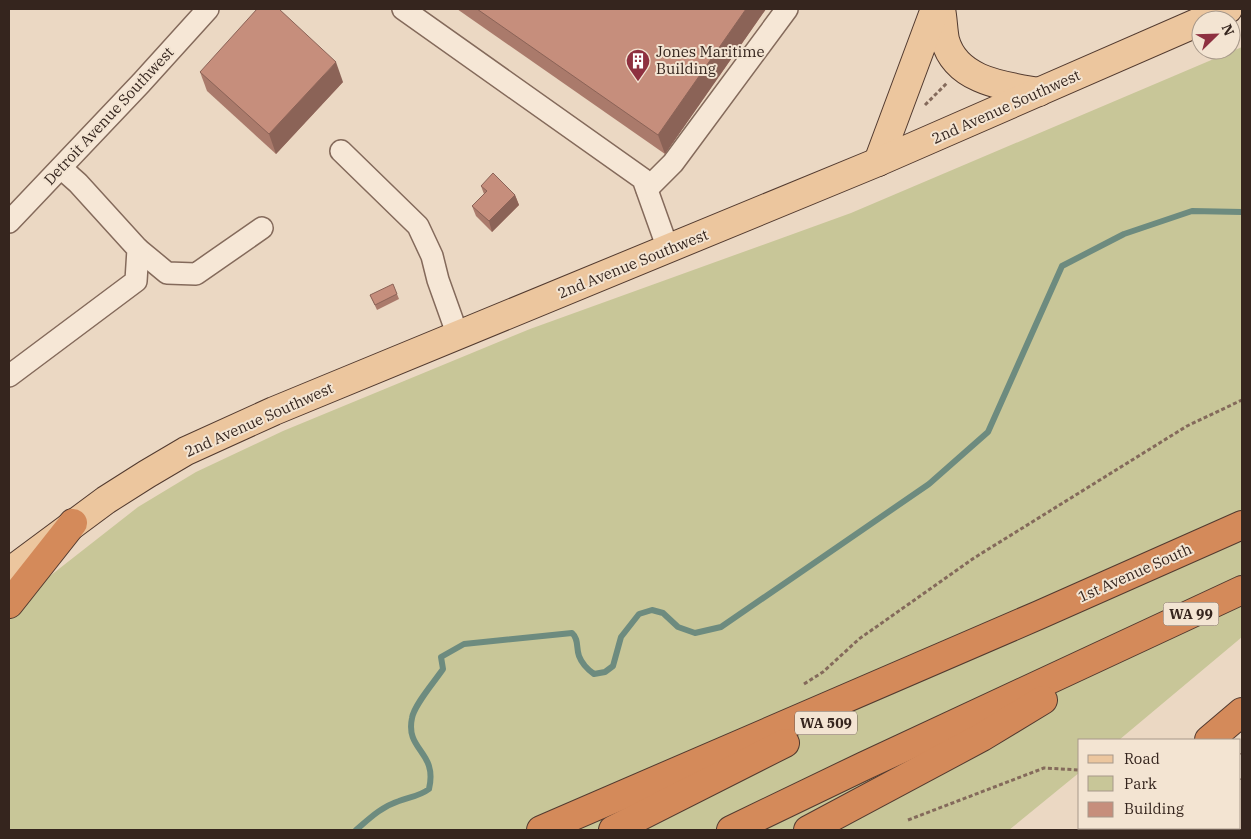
<svg xmlns="http://www.w3.org/2000/svg" width="1251" height="839" font-family="'IBM Plex Serif',serif">
  <rect width="100%" height="100%" fill="#ebd8c3"/>
  <polygon fill="#c8c698" points="1242,47 1242,637 1119,740 1080,740 1080,772 1009,830 9,830 9,608 138,507 196,472 283,431 530,329 851,213"/>
  <g fill="none" stroke-linecap="round" stroke-linejoin="round">
    <path stroke="#6d8b7f" stroke-width="6" d="M356 830C370 818 381 807 399 801 410 797 420 796 429 789 438 751 405 751 412 718 414 705 435 681 443 669L441 657 464 644 572 633C579 639 576 648 579 656 582 664 587 669 594 674L605 672 613 666 621 637 639 614 652 610 663 613 678 627 695 633 721 627 929 484 988 432 1062 266 1124 234 1192 211 1242 212"/>
    <defs>
      <g id="minor">
        <polyline points="403,9 643,179 668,249"/>
        <polyline points="341,151 418,226 432,256 438,280 458,336"/>
        <polyline points="647,189 673,163 787,9"/>
        <polyline points="9,222 141,83 208,9"/>
        <polyline points="138,249 167,273 196,274 262,228"/>
        <polyline points="9,376 136,281 138,249 78,183 61,168"/>
        <polyline points="1240,765 1242,768"/>
        <polyline points="1165,828 1167,830"/>
      </g>
      <g id="major">
        <path d="M941 9C943 19 943 30 945 40 956 81 1004 86 1039 92"/>
        <polyline points="1202,20 1228,9"/>
        <polyline points="878,162 935,9"/>
        <polyline points="9,572 106,500 147,474 186,451 274,411 878,162 1201,21"/>
      </g>
      <g id="highway">
        <polyline points="9,604 73,523"/>
        <polyline points="1209,740 1242,712"/>
        <polyline points="541,830 1039,615 1242,525"/>
        <polyline points="613,830 785,743"/>
        <polyline points="731,830 864,766 1242,590"/>
        <polyline points="808,830 982,737 1043,700"/>
        <polyline points="1102,830 1105,828"/>
      </g>
    </defs>
    <use href="#minor" stroke="#846a5b" stroke-width="24"/>
    <use href="#major" stroke="#523a2f" stroke-width="30"/>
    <use href="#highway" stroke="#523a2f" stroke-width="30"/>
    <g stroke="#846a5b" stroke-width="3" stroke-dasharray="4 2.5" stroke-linecap="butt">
      <polyline points="925,105 947,83"/>
      <polyline points="804,684 823,672 859,639 974,558 1187,426 1242,400"/>
      <polyline points="908,820 1044,768 1080,770"/>
    </g>
    <use href="#minor" stroke="#f6e7d6" stroke-width="21"/>
    <use href="#major" stroke="#ecc69e" stroke-width="28"/>
    <use href="#highway" stroke="#d48a5a" stroke-width="28"/>
  </g>
  <g fill="#aa7a6b">
    <polygon points="457,9 766,9 665,154"/>
    <polygon points="200,72 343,82 276,154 207,91"/>
    <polygon points="481,186 515,195 519,205 492,232 476,216 472,206 484,194"/>
    <polygon points="397,294 399,299 377,310 370,295"/>
  </g>
  <g fill="#8b6357">
    <polygon points="746,9 766,9 665,154 658,135"/>
    <polygon points="336,62 343,82 276,154 269,134"/>
    <polygon points="515,195 519,205 492,232 489,221"/>
  </g>
  <g fill="#c68e7c" stroke="#8b6357">
    <polygon points="257,9 279,9 336,62 269,134 200,72"/>
    <polygon points="477,9 746,9 658,135"/>
    <polygon points="493,173 515,195 489,221 472,206 487,191 481,186"/>
    <polygon points="393,284 397,294 375,305 370,295"/>
  </g>
  <defs>
    <symbol id="building-pin" viewBox="-11 -11 22 30"><path d="M0 17L-7.5 6A9.5 9.5 0 1 1 7.5 6Z" fill="#8e3040" stroke="#f3e4d2"/><path d="M-4-6H4V6H1V3H-1V6H-4ZM-2.5-4.3h1.7v1.8h-1.7ZM.8-4.3h1.7v1.8H.8ZM-2.5-1h1.7V.8h-1.7ZM.8-1h1.7V.8H.8Z" fill="#fff"/></symbol>
  </defs>
  <g fill-rule="evenodd">
    <use href="#building-pin" x="624" y="47" width="28" height="38"/>
  </g>
  <g text-anchor="middle" stroke-width="4" stroke-linejoin="round" paint-order="stroke">
    <g fill="#f3e4d2" stroke="#6e5e54" stroke-width="1">
      <rect x="1163.5" y="602.5" width="55" height="23" rx="4"/>
      <rect x="795" y="711.5" width="62" height="23" rx="4"/>
    </g>
    <g font-size="14" font-weight="bold" fill="#35251e">
      <text x="1191" y="619">WA 99</text>
      <text x="826" y="728">WA 509</text>
    </g>
    <g font-size="15" fill="#35251e" stroke="#f3e4d2" text-anchor="start">
      <text x="656" y="57">Jones Maritime<tspan x="656" dy="17">Building</tspan></text>
    </g>
    <g font-size="15" fill="#35251e" stroke="#f3e4d2">
      <text transform="translate(1006 107) rotate(-24)" y="5">2nd Avenue Southwest</text>
      <text transform="translate(109 116) rotate(-47)" y="5">Detroit Avenue Southwest</text>
      <text transform="translate(633 264) rotate(-22)" y="5">2nd Avenue Southwest</text>
      <text transform="translate(259 420) rotate(-24)" y="5">2nd Avenue Southwest</text>
      <text transform="translate(1135 573) rotate(-24)" y="5">1st Avenue South</text>
    </g>
  </g>
  <rect width="1251" height="839" fill="none" stroke="#35251e" stroke-width="20"/>
  <rect x="1078" y="739" width="162" height="90" fill="#f3e4d2" stroke="#a7988a"/>
  <rect x="1088" y="755" width="25" height="8" fill="#ecc69e" stroke="#a7988a"/>
  <text x="1124" y="764" font-size="15" fill="#35251e">Road</text>
  <rect x="1088" y="776" width="25" height="15" fill="#c8c698" stroke="#a7988a"/>
  <text x="1124" y="789" font-size="15" fill="#35251e">Park</text>
  <rect x="1088" y="802" width="25" height="15" fill="#c68e7c" stroke="#a7988a"/>
  <text x="1124" y="814" font-size="15" fill="#35251e">Building</text>
  <g transform="translate(1216 35) rotate(67)"><circle r="24" fill="#f3e4d2" stroke="#a7988a"/>
  <path d="M0-4L9 19L0 12L-9 19Z" fill="#8e3040"/>
  <text y="-8" font-size="14" font-weight="bold" text-anchor="middle" fill="#35251e">N</text>
  </g>
</svg>
